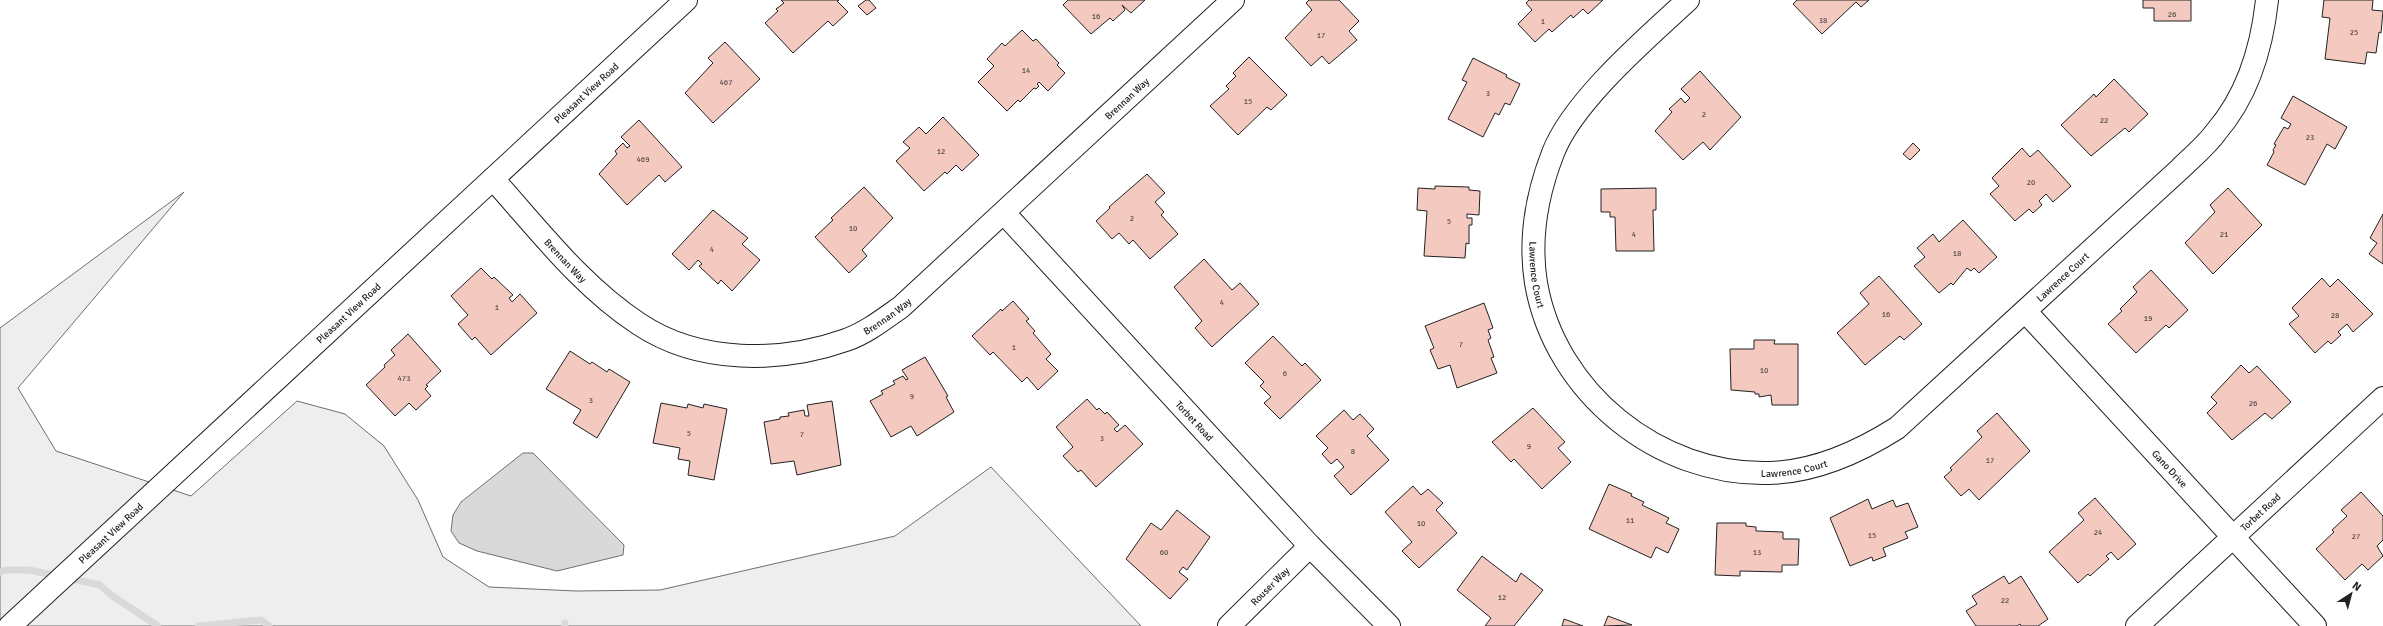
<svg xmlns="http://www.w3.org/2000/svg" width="2383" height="626" font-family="Signika,sans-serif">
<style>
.green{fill:#eee;stroke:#6f6f6f}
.water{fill:#d9d9d9;stroke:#6f6f6f}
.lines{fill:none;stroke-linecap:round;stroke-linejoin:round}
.stream{stroke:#d9d9d9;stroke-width:7}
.building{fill:#f3c9c0;stroke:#222}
.minor-casing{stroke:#222;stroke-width:24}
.tertiary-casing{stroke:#222;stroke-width:24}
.minor{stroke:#fff;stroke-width:22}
.tertiary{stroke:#fff;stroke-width:22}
.labels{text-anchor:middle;stroke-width:3;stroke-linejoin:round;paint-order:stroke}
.number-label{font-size:8px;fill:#564c4a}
.street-label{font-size:10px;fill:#222;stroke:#fff}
</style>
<rect width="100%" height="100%" fill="#fff"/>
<polygon class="green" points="184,192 18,388 56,451 191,496 297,401 345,414 384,446 418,500 443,557 489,587 576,591 660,590 895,536 991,467 1141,626 0,626 0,328"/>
<polygon class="water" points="523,453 533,453 624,545 623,555 557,571 477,551 459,543 451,531 453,515 461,502"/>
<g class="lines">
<g class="stream">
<polyline points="0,572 6,570 29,570 100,585 111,595 158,626"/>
<polyline points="198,626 261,620 269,626"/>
<polyline points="565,626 565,623"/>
</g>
</g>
<g class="building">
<polygon points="781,0 839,0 837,1 848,12 833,26 828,21 793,53 765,23 778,11 776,9 784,3"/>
<polygon points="866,0 869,0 876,8 867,15 858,6"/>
<polygon points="1068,0 1145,0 1131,13 1122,5 1125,10 1113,21 1110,18 1091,34 1063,5"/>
<polygon points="1309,0 1339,0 1359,21 1349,31 1357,40 1329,64 1322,56 1311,66 1285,38 1312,10 1306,3"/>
<polygon points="1529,0 1603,0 1588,14 1583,9 1573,18 1571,15 1552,32 1549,29 1535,42 1518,24 1532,10 1526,3"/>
<polygon points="1797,0 1869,0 1861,7 1856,2 1822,34 1793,4"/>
<polygon points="2143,0 2191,0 2191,21 2154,21 2154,8 2143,8"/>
<polygon points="2324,0 2373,0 2372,10 2383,11 2381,33 2379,32 2376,53 2367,52 2365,64 2325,59 2330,18 2322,17"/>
<polygon points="1022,30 1033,41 1036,39 1059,63 1057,65 1065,73 1048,91 1039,82 1037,84 1039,86 1036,89 1034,88 1020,102 1018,100 1007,111 978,82 994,66 987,59 1002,43 1005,46"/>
<polygon points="725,42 760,79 713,123 685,93 713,63 708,58"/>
<polygon points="1249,57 1287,95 1271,110 1267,107 1238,135 1210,106 1229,89 1226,86 1236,76 1233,73"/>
<polygon points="1473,58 1507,75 1506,77 1520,84 1510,105 1505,103 1499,115 1495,113 1483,137 1448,119 1467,82 1462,80"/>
<polygon points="1700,71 1741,117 1710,150 1703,142 1683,160 1655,131 1672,112 1669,109 1681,98 1685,103 1690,98 1681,89"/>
<polygon points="2114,79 2148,114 2129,132 2125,128 2091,156 2061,125 2094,94 2096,97"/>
<polygon points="2293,96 2347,127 2335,149 2327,144 2305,185 2267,165 2274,152 2273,150 2276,145 2274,144 2284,127 2288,129 2291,124 2281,118"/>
<polygon points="943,117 979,155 962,171 956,165 947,174 945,172 924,191 896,161 910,148 903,142 919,127 926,134"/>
<polygon points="639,120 682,167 665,182 659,175 627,205 599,174 617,154 615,151 623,143 627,148 630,146 621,137"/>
<polygon points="1913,143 1920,150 1910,160 1903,154"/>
<polygon points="2022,148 2030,157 2038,150 2071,186 2053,202 2046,194 2039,201 2042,205 2033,213 2029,209 2015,221 1990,194 1999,186 1992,178"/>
<polygon points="1147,174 1165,193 1155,202 1164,212 1161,215 1178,234 1150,259 1133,240 1129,244 1119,233 1112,239 1096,221 1110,208 1109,207"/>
<polygon points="1435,186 1469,187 1469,190 1480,191 1479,215 1467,214 1467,218 1472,218 1472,225 1469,225 1469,244 1466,243 1465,258 1424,256 1427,211 1417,210 1418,188 1435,189"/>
<polygon points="864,187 893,218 862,250 867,256 849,273 815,237 833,220 831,218"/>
<polygon points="1656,188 1656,210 1653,210 1654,251 1616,251 1615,217 1610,217 1610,212 1601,212 1601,189"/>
<polygon points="2228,188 2262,225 2213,274 2185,243 2215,212 2210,205"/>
<polygon points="713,210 748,238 742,244 760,260 732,291 721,280 718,284 699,266 702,264 698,260 689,270 672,254"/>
<polygon points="2383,214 2383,264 2369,254 2377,243 2370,238"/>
<polygon points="1963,220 1997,257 1979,273 1974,268 1971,271 1967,268 1953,285 1951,283 1939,293 1914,266 1925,257 1917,248 1933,234 1939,242"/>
<polygon points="1204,259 1232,290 1240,283 1259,304 1212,347 1195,328 1202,321 1174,287"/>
<polygon points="481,268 492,279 494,277 513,295 509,298 512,302 520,294 537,313 491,355 475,337 472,340 458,324 468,315 451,296"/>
<polygon points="2151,270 2188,310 2169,328 2166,325 2136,353 2108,324 2122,311 2120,309 2137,292 2133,287"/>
<polygon points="1879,276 1922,324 1904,340 1900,336 1865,365 1837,333 1869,304 1860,293"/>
<polygon points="2322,278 2330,287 2338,279 2373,314 2353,332 2347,324 2338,332 2341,335 2331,344 2328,341 2315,353 2289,324 2299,316 2292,308"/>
<polygon points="1013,301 1029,319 1026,321 1035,331 1033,333 1051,354 1046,359 1058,371 1038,390 1027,377 1022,382 993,352 990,355 972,336 1001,309 1002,311"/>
<polygon points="1484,303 1493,328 1488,330 1491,338 1488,340 1494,357 1491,358 1497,373 1457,388 1450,365 1438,369 1430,350 1434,348 1425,326"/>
<polygon points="408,334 441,371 426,385 428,386 425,389 431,396 416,410 409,403 395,416 366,385 385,367 384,365 395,355 391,350"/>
<polygon points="1273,336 1302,366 1305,363 1321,380 1280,419 1264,403 1271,397 1260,386 1264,382 1245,363"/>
<polygon points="1754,340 1775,340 1774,344 1798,344 1798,405 1772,405 1771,395 1759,397 1759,394 1755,394 1755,392 1731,390 1730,349 1754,349"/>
<polygon points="570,351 590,364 592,362 607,372 609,369 630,382 597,438 573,423 581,410 546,389"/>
<polygon points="925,357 948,396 946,397 954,412 917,436 911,426 891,437 870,401 883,394 881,391 895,384 893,381 903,376 906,380 908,379 902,370"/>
<polygon points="2241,365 2249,373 2257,366 2291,402 2272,419 2265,413 2232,440 2207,413 2217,403 2211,397"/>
<polygon points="1087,399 1097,410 1099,408 1105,414 1107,412 1119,425 1114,429 1117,432 1125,425 1143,444 1096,487 1081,470 1078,472 1063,456 1073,447 1056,427"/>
<polygon points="832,401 841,465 797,475 794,461 771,464 764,422 780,419 780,417 789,416 788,413 804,410 805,416 809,416 807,405"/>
<polygon points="661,403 687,408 688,404 703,408 704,404 727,409 714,480 688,475 690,461 678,459 680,448 653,443"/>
<polygon points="1533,408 1565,442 1558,448 1571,462 1542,489 1514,459 1511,462 1492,442"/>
<polygon points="1344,410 1353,420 1360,414 1374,429 1367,436 1389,460 1351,495 1334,476 1344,467 1337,459 1331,464 1322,454 1328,448 1316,436"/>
<polygon points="1997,413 2030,451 1979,500 1969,489 1961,496 1944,477 1952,470 1950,468 1982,437 1977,431"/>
<polygon points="1609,484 1632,494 1631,496 1644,502 1642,505 1669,518 1666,523 1679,529 1668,553 1656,547 1651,558 1589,529"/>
<polygon points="1413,486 1421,495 1428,489 1443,503 1436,510 1457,533 1419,568 1402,551 1412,542 1385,512"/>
<polygon points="2361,492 2383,516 2383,540 2377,546 2383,556 2368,570 2362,564 2345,580 2316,549 2334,532 2332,530 2347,516 2341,510"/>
<polygon points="2095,498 2136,544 2118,560 2111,552 2106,556 2109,559 2090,576 2088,574 2078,583 2049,552 2084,520 2078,513"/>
<polygon points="1868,499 1872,509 1893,500 1896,507 1908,503 1918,527 1905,532 1908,538 1883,548 1886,556 1873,561 1872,557 1850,566 1830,518"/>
<polygon points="1177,510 1210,537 1187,570 1183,567 1179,572 1188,579 1170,599 1126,559 1151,523 1161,530"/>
<polygon points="1717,523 1746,523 1746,526 1756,527 1756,531 1783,532 1783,539 1799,539 1798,565 1782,565 1782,572 1740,571 1740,576 1715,575"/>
<polygon points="1482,556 1516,582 1521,573 1543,590 1514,626 1485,626 1491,618 1457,590"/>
<polygon points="2004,576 2009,584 2021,576 2048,619 2038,626 2021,626 2020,624 2017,626 1976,626 1966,611 1977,604 1972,596"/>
<polygon points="1608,616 1632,625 1604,626"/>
<polygon points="1564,619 1583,626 1562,626"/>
</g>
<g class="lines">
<g class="minor-casing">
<g id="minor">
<path id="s1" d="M1688 0C1647 38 1573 101 1553 153 1537 194 1529 239 1536 283 1555 393 1659 476 1769 473 1816 472 1859 452 1897 428L2180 169C2192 157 2206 146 2216 132 2247 96 2262 47 2267 0"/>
<path id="s2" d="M493 179C538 229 582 287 639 324 699 364 781 363 846 340 866 333 884 319 901 307L1233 0"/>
<path id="s3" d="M1004 213 1310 546 1389 626"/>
<path id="s4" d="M2025 311 2315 626"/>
<path id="s5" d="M1229 626 1310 546"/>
<path id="s6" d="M2137 626 2383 398"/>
</g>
</g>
<g class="tertiary-casing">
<g id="tertiary">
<path id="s7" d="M10 626 686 0"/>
</g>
</g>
<use href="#minor" class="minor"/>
<use href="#tertiary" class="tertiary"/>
</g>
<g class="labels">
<g class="number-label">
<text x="2172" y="17">26</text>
<text x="1096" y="19">16</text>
<text x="1823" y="23">38</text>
<text x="1543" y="24">1</text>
<text x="2354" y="35">25</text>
<text x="1321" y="38">17</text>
<text x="1026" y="73">14</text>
<text x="726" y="85">467</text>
<text x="1488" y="96">3</text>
<text x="1248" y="104">15</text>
<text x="1704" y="117">2</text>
<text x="2104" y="123">22</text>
<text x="2310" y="140">23</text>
<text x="941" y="154">12</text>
<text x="643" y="162">469</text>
<text x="2031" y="185">20</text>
<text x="1132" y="221">2</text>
<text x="1449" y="224">5</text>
<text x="853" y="231">10</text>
<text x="1634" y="237">4</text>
<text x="2224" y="237">21</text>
<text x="712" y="252">4</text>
<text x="1957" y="256">18</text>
<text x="1222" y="305">4</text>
<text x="497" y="310">1</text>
<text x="1886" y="317">16</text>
<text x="2335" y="318">28</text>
<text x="2148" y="321">19</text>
<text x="1461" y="347">7</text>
<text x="1014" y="350">1</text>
<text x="1764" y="373">10</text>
<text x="1285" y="376">6</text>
<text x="404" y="381">473</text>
<text x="912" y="399">9</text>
<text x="591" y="403">3</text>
<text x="2253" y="406">26</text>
<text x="689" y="436">5</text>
<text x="802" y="437">7</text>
<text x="1102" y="441">3</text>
<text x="1529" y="449">9</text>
<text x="1353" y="454">8</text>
<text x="1990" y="463">17</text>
<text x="1630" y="523">11</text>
<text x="1421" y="526">10</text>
<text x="2098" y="535">24</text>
<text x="1872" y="538">15</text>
<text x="2356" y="539">27</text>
<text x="1164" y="555">60</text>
<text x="1757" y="555">13</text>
<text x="1502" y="600">12</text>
<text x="2005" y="603">22</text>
</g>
<g class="street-label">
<text dy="4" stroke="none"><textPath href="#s7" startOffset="785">Pleasant View Road</textPath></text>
<text dy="4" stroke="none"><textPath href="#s2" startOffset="793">Brennan Way</textPath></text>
<text dy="4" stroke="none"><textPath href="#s2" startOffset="109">Brennan Way</textPath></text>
<text dy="4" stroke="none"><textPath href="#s1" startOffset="330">Lawrence Court</textPath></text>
<text dy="4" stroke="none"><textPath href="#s1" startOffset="1026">Lawrence Court</textPath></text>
<text dy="4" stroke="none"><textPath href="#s7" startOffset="461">Pleasant View Road</textPath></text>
<text dy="4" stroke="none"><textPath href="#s2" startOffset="469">Brennan Way</textPath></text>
<text dy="4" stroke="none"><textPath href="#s3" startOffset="282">Torbet Road</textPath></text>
<text dy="4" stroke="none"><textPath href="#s1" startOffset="690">Lawrence Court</textPath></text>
<text dy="4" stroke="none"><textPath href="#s4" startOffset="214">Gano Drive</textPath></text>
<text dy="4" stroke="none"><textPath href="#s6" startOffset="168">Torbet Road</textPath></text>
<text dy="4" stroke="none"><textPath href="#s7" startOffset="137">Pleasant View Road</textPath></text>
<text dy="4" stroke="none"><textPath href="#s5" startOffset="57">Rouser Way</textPath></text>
</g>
</g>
<g transform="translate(2351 594) rotate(36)" stroke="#ffffff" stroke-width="3" paint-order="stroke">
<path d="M0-3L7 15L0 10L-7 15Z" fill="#222222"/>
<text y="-6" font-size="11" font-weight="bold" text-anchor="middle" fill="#222222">N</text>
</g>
</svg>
